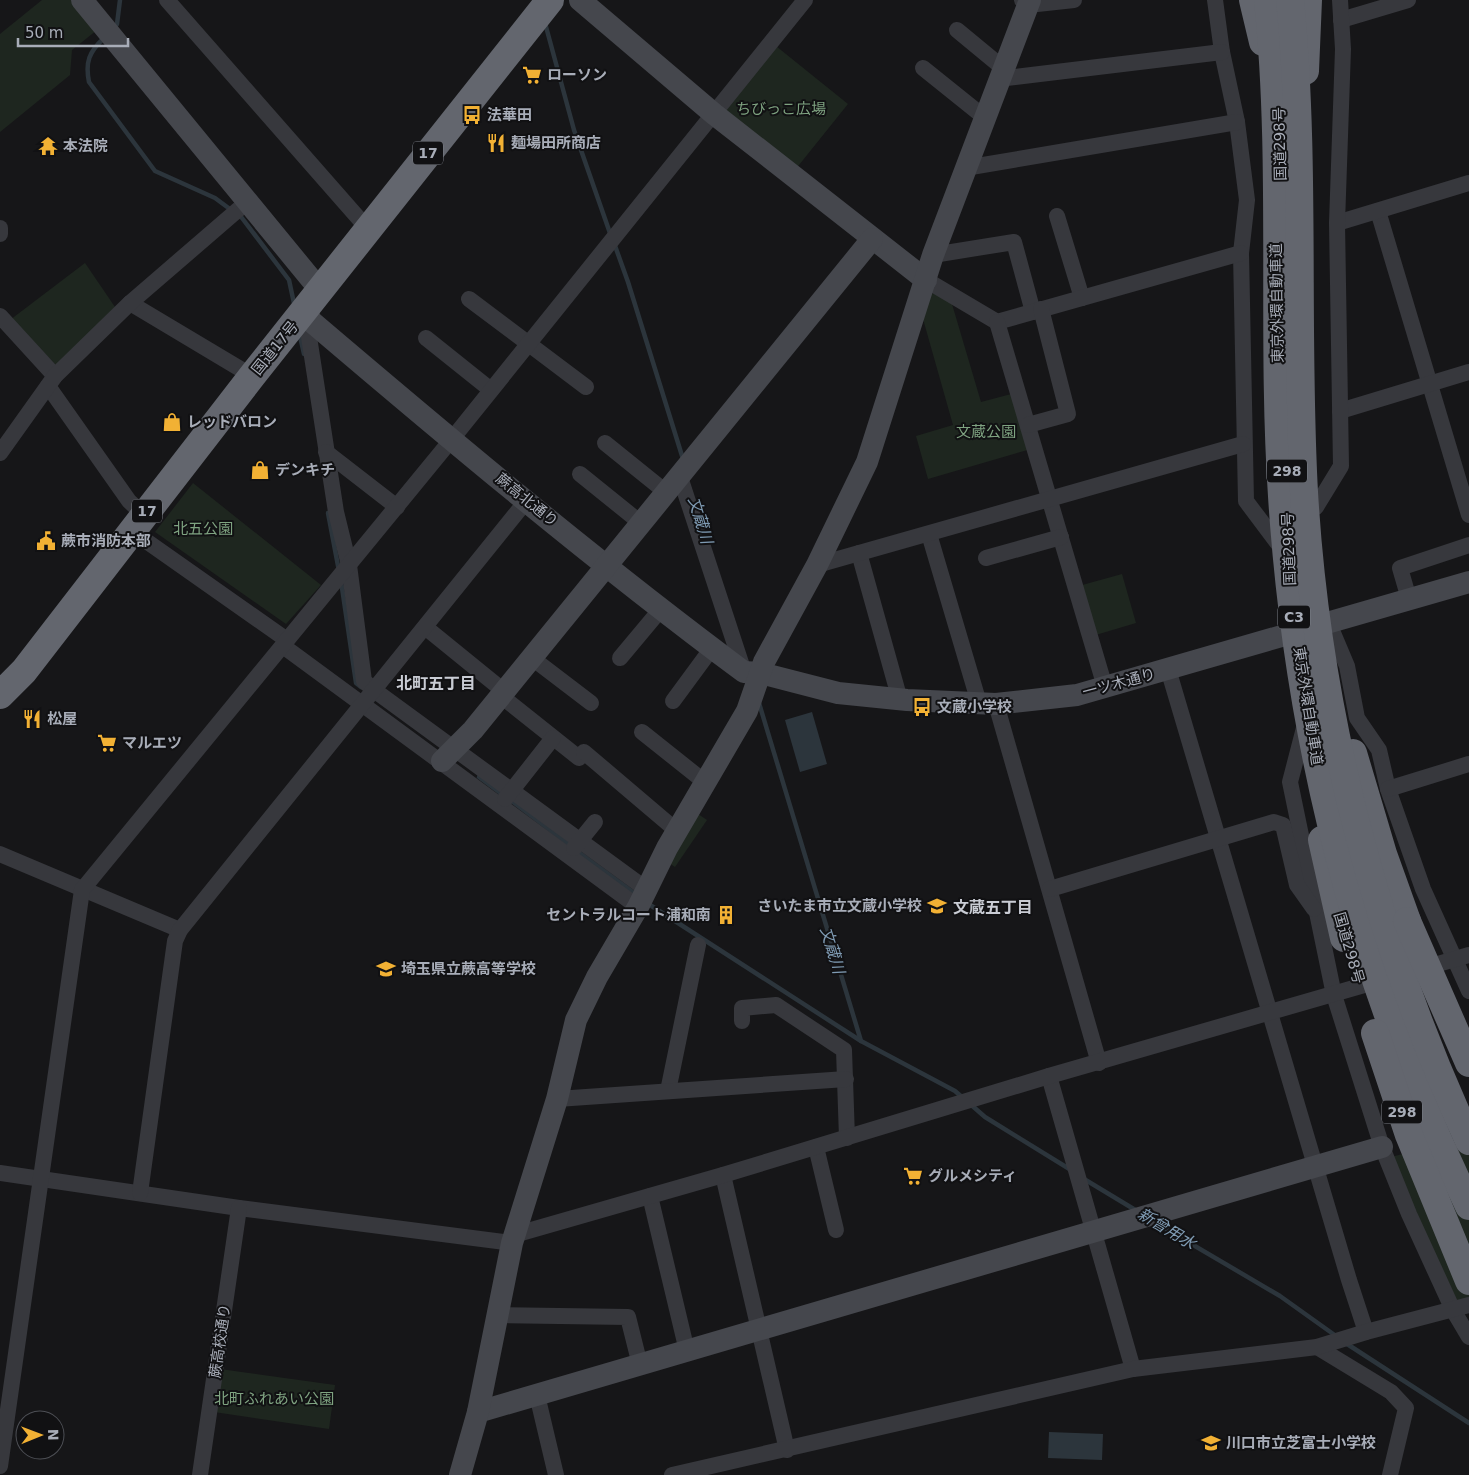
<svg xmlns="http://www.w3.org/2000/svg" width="1469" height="1475" font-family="'DejaVu Sans','Noto Sans JP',sans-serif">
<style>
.green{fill:#1e261f}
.water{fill:#2c353c}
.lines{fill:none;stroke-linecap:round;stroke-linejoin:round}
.stream{stroke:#2c353c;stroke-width:4.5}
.street{stroke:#37383d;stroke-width:16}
.secondary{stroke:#45474d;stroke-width:22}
.highway{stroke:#63666e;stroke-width:28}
.highway-bridge{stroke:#63666e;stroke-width:28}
.labels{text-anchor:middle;stroke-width:4;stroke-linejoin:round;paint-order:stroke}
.shield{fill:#111113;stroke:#7b7e86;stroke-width:1}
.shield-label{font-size:14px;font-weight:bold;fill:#a8adb8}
.poi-label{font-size:15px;font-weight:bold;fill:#a8adb8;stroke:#111113;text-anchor:start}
.park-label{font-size:15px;fill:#7fa381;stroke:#111113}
.street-label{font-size:15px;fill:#a8adb8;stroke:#111113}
.water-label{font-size:16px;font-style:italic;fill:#7f9bb3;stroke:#111113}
.neighbourhood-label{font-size:16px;font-weight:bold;fill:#c9ccd4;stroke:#111113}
</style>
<rect width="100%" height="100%" fill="#161618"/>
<g class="green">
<polygon points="42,0 73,0 97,30 72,50 70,75 0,132 0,34"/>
<polygon points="771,42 848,104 791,175 714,114"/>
<polygon points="85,263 115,307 58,367 10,320"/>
<polygon points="936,293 952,304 981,402 1015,393 1031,449 928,479 916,436 953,425 923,319 929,294"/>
<polygon points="193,483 321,585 286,624 155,532"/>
<polygon points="1122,574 1136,623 1089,637 1075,587"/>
<polygon points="695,812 707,820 675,867 666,861"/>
<polygon points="1469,1137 1469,1305 1453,1310 1387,1158"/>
<polygon points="220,1369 335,1385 329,1429 214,1412"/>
</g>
<g class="water">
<polygon points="812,712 827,764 800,772 785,720"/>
<polygon points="1049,1432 1103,1434 1102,1460 1048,1458"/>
</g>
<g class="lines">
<g class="stream">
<polyline points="545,23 574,130 611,236"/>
<polyline points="113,29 117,24 120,0"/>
<path d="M104 38C89 52 85 62 89 82L155 171 215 198 242 218 289 280 295 308"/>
<polyline points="614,243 628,282 683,459"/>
<polyline points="299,332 304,354"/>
<polyline points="328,513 339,571"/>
<polyline points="341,581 356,683 361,687"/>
<polyline points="759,703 861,1041"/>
<polyline points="479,777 503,795"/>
<polyline points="509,799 571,846"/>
<polyline points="577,851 637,895"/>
<polyline points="647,903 861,1041 955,1091 963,1098"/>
<polyline points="969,1103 985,1117 1071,1170"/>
<polyline points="1084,1179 1137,1211"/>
<polyline points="1154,1222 1280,1296 1336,1336"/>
<polyline points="1344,1342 1469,1423"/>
</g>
<g class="street">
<polyline points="167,0 368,229"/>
<polyline points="1022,0 1028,5 1074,0"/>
<polyline points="1215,0 1222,52 1237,122 1247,200 1241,253 1246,501 1285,553"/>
<polyline points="1341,20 1408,0"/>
<polyline points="957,30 1003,68"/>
<polyline points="923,68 984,117"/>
<polyline points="998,79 1222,52"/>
<polyline points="965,168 1237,122"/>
<polyline points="1378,211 1469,515"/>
<polyline points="1057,216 1082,298"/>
<polyline points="1337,223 1469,183"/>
<polyline points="0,228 0,234"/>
<polyline points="933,255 1014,242 1033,312"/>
<polyline points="926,280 997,322 1241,253"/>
<polyline points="469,299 586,387"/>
<polyline points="130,303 252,376"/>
<polyline points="305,311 336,512 349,565 364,681 374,690 646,889"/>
<polyline points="0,316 55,376"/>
<polyline points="997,322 1105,687"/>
<polyline points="426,338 491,390"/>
<polyline points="48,386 129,501 144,515"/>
<polyline points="1340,411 1469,372"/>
<polyline points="1028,425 1068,414 1041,309"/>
<polyline points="605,443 667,493"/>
<polyline points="326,452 397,507"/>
<polyline points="0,453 55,376 130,303 247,202"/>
<polyline points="580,474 642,524"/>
<polyline points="680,477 744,672"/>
<polyline points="1316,507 1341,466 1337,223 1343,49 1340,0"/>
<polyline points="132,531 287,640"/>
<polyline points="929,534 979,703"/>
<polyline points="859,553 900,700"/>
<polyline points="986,558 1061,537"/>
<polyline points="817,565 1243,444"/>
<polyline points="1409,599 1400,568 1469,545"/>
<polyline points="1328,621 1347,666 1357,718 1379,750 1388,789 1423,889 1469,991"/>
<polyline points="425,627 505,692"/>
<polyline points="283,646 638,907"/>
<polyline points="532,658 591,703"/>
<polyline points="620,658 661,609"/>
<polyline points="1168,669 1349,1280 1366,1332"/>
<polyline points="501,696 579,758"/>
<polyline points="673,701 712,648"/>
<polyline points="996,704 1099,1063"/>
<polyline points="1304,728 1290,782 1334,995 1382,1147 1409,1214 1453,1310 1469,1337"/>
<polyline points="642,732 706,783"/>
<polyline points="584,752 677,831"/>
<polyline points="1388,789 1469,764"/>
<polyline points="505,799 553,738"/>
<polyline points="574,848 595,822"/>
<polyline points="0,854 180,930"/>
<polyline points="1050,889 1274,822 1283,825 1297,885 1314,909"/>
<polyline points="1421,969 1469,955"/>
<polyline points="742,1021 742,1008 776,1005 844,1050 847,1138"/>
<polyline points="1049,1076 1133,1369"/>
<polyline points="668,1091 698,945"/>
<polyline points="557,1099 846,1079"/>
<polyline points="816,1147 836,1230"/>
<polyline points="0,1173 239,1208 512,1243"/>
<polyline points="723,1175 787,1450"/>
<polyline points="140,1193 175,941 180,930 527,500"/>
<polyline points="650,1196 687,1351"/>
<polyline points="514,1235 723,1175 1049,1076 1385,979"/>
<polyline points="497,1315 628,1317 640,1365"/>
<polyline points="1317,1347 1391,1392 1406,1408 1390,1475"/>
<polyline points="537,1395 556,1475"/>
<polyline points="0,1466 82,890 452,439 805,0"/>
<polyline points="200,1475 239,1208"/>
<polyline points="672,1475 1133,1369 1317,1347 1366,1332 1469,1305"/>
</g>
<g class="secondary">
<polyline points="82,0 320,290"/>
<polyline points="580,0 714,114 926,280"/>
<path d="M305 311 312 322C453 442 595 561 744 672L760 673 838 693 907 700 996 704 1077 695 1469 582"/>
<polyline points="442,761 473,730 872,239"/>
<polyline points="478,1412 1382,1147"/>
<polyline points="460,1475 478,1412 512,1243 557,1099 576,1020 597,977 638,907 667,848 747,711 764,662 817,565 867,462 933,255 1030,0"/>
</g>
<g class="highway">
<polyline points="1253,0 1263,42"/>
<polyline points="1305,71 1308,0"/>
<polyline points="0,695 24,671 252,376 550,0"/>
<polyline points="1353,753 1383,854 1407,921"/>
<polyline points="1322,840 1344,938"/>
</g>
<g class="highway-bridge">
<path d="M1268 0C1285 165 1271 331 1282 496 1298 746 1359 982 1469 1206"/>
<path d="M1290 0C1306 163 1295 328 1304 492 1317 715 1375 938 1469 1141"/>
<polyline points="1407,921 1469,1063"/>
<polyline points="1375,1033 1409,1135 1469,1281"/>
</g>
</g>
<defs>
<g id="supermarket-bare" transform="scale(1.5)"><path d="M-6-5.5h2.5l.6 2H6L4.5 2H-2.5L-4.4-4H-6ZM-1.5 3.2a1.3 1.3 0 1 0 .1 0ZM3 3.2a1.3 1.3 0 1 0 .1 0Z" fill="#f2b134" stroke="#111113" stroke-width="2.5" paint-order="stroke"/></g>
<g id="bus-bare" transform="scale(1.5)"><path d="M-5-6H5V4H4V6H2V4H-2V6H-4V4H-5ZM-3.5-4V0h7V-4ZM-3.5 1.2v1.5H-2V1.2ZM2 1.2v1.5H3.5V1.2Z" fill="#f2b134" stroke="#111113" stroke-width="2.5" paint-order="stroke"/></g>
<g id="restaurant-bare" transform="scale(1.5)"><path d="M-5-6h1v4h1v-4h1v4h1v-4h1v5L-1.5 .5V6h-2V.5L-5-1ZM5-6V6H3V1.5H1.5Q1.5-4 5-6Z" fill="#f2b134" stroke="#111113" stroke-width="2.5" paint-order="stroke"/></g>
<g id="temple-bare" transform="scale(1.5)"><path d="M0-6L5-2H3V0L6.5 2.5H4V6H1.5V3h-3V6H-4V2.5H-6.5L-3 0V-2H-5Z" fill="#f2b134" stroke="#111113" stroke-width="2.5" paint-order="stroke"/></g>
<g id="shop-bare" transform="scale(1.5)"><path d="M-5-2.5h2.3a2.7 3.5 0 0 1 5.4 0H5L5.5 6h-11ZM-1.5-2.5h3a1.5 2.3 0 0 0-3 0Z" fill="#f2b134" stroke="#111113" stroke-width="2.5" paint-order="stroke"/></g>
<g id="civic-bare" transform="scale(1.5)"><path d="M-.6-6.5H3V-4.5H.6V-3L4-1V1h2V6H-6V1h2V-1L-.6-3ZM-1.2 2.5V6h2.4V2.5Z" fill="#f2b134" stroke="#111113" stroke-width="2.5" paint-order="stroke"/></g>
<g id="school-bare" transform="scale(1.5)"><path d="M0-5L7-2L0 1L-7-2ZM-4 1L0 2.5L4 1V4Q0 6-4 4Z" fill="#f2b134" stroke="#111113" stroke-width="2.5" paint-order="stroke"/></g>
<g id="building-bare" transform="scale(1.5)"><path d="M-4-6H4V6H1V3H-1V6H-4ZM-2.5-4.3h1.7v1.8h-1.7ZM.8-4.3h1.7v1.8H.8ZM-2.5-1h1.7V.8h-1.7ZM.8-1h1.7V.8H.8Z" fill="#f2b134" stroke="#111113" stroke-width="2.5" paint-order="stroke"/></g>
</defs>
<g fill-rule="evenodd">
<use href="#supermarket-bare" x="532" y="75"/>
<use href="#bus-bare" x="472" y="115"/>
<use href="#restaurant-bare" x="496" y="143"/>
<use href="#temple-bare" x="48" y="146"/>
<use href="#shop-bare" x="172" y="422"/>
<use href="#shop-bare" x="260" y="470"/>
<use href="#civic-bare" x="46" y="541"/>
<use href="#bus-bare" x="922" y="707"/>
<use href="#restaurant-bare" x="32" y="719"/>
<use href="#supermarket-bare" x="107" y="743"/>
<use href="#school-bare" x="937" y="906"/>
<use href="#building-bare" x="726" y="915"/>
<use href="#school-bare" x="386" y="969"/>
<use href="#supermarket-bare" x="913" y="1176"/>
<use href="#school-bare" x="1211" y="1443"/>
</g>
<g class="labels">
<g class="shield">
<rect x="413" y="141.5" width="30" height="23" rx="4"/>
<rect x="1267" y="459.5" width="40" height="23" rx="4"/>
<rect x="132" y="499.5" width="30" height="23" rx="4"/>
<rect x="1278" y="605.5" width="32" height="23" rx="4"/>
<rect x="1382" y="1100.5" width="40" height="23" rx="4"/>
</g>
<g class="shield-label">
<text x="428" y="158">17</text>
<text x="1287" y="476">298</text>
<text x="147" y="516">17</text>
<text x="1294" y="622">C3</text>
<text x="1402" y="1117">298</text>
</g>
<g class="poi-label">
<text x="547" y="80">ローソン</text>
<text x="487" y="120">法華田</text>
<text x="511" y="148">麺場田所商店</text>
<text x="63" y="151">本法院</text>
<text x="187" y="427">レッドバロン</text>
<text x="275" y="475">デンキチ</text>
<text x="61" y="546">蕨市消防本部</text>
<text x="937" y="712">文蔵小学校</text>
<text x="47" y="724">松屋</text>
<text x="122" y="748">マルエツ</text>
<text x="922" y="911" text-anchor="end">さいたま市立文蔵小学校</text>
<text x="711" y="920" text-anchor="end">セントラルコート浦和南</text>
<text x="401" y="974">埼玉県立蕨高等学校</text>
<text x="928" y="1181">グルメシティ</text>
<text x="1226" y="1448">川口市立芝富士小学校</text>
</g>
<g class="park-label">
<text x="781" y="114">ちびっこ広場</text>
<text x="986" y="437">文蔵公園</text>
<text x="203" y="534">北五公園</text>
<text x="274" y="1404">北町ふれあい公園</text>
</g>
<g class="street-label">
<text transform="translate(1280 144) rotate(-91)" y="5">国道298号</text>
<text transform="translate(1277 303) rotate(-91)" y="5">東京外環自動車道</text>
<text transform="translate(275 348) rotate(-51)" y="5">国道17号</text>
<text transform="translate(527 500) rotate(39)" y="5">蕨高北通り</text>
<text transform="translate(1289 549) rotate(-92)" y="5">国道298号</text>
<text transform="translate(1119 683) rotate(-15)" y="5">一ツ木通り</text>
<text transform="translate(1308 706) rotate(81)" y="5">東京外環自動車道</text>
<text transform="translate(1349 948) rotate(74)" y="5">国道298号</text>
<text transform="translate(220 1341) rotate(-82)" y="5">蕨高校通り</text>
</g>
<g class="water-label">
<text transform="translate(701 520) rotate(73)" y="6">文蔵川</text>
<text transform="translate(833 950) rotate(73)" y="6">文蔵川</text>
<text transform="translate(1167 1228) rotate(31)" y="6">新曾用水</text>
</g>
<g class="neighbourhood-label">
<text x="436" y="689">北町五丁目</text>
<text x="993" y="913">文蔵五丁目</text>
</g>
</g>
<g transform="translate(40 1435) rotate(89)"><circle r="24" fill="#111113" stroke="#4d4f55"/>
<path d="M0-4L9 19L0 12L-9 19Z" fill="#f2b134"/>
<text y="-8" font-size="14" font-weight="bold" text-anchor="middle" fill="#a8adb8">N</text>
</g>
<path d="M18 38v8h110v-8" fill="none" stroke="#a8adb8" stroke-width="2.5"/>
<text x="25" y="38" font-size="15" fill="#a8adb8" stroke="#111113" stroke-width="4" paint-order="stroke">50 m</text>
</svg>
